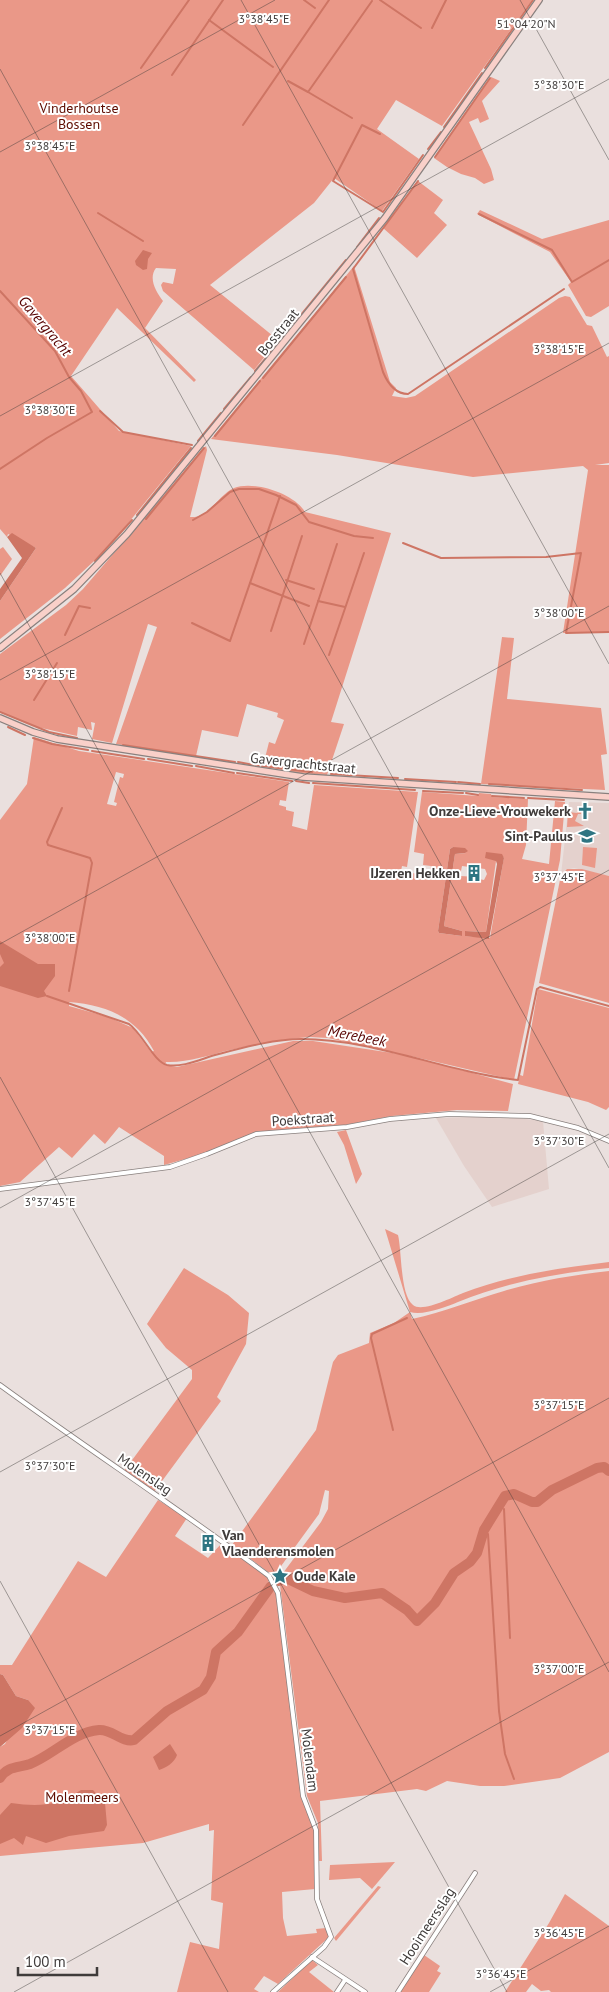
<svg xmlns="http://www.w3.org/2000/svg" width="609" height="1992" font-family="'PT Sans',sans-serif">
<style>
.built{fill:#e4d1cd}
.green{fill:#ea9888;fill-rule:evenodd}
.water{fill:#ce7564}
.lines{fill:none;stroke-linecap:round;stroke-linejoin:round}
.stream{stroke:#ce7564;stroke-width:2}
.river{stroke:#ce7564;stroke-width:10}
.street-casing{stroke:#89807e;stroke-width:5.5}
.secondary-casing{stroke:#89807e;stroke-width:8}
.street{stroke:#fff;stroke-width:4}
.secondary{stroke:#f9d0c9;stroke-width:5.5}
.ticks{fill:none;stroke:#3f3b3a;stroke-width:1;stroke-opacity:0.45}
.labels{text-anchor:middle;stroke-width:4;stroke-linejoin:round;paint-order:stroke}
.park-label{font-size:14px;fill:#5e0c01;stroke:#fff}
.street-label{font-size:14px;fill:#3f3b3a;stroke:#fff}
.poi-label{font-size:14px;font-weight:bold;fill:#3f3b3a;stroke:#fff;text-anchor:end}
.water-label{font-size:15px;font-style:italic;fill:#570200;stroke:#fff}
.ticks-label{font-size:12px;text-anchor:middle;fill:#3f3b3a;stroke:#fff;stroke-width:4;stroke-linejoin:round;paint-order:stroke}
</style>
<rect width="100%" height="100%" fill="#eae0de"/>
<g class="built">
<polygon points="569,802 609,803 609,876 574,868 565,870 561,875"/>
<polygon points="498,1116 543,1121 549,1189 492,1207 464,1166 436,1118"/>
</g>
<g class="green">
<path d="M0 0H532L442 126 396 100 377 129 419 159 382 211 334 178 314 203 210 285 278 340 254 370 163 291 161 285 163 282 173 284 176 269 156 268C148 278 156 292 163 301L145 328 196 380 194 382 117 308 71 376 119 431 191 446 107 549 65 588 0 639V601L36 548 8 534 7 537 0 529Z"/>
<polygon points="491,77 500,81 482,101 489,119 480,123 478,118 469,122 491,169 494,180 484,184 475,178 461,174 447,167 434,158"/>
<polygon points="418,181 443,200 434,213 447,225 417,258 383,228"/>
<polygon points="480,210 542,239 609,220 609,306 591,317 586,316 568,285 571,282 550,252 477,214"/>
<polygon points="354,266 386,369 390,382 396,388 392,396 406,398 415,396 559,298 565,296 570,297 587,325 592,326 607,357 609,356 609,463 595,465 609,465 609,632 563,633 588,470 583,466 473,477 337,455 211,439"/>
<path d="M206 446 207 450 190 517C209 519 219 494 234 488 254 480 295 494 305 512L391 533 331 722 344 724 327 775 298 773 263 766 269 742 275 744 284 720 277 717 278 713 247 704 238 737 202 730 196 756 116 744 157 627 148 624 112 743 92 739 95 723 91 722 92 730 78 727 77 736 37 727 0 712V654L66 605 83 589Z"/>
<polygon points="3,547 12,559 0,576 0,549"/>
<polygon points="502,637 514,638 507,699 601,708 607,754 601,755 605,790 481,784"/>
<path d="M34 737 79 751 289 782 286 801 280 800 279 805 286 807V810L294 812 292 826 307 830 314 785 418 792 407 867 402 866 401 871 429 876 431 866 423 865 424 854 414 852 422 792 478 796 479 793 491 794 492 797 528 799 526 845 522 859 549 864 555 801 565 802 560 860 514 1080 406 1055 513 1084 508 1111 457 1110 392 1116 345 1125 258 1132 203 1154 164 1165V1156L119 1127 105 1144 94 1134 72 1158 59 1147 20 1182 0 1186V820L27 784ZM116 772 124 774 123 778 120 777 114 802 117 803 116 806 107 804ZM453 847 466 853 455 854 444 926 462 931V936L439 933 438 931 450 849ZM504 857 490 938 465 936 466 931 486 932 496 861ZM462 866 485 869 487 874 484 880 479 879V877L460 876ZM69 1002C106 1005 136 1017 154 1051L151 1052 133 1028 108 1017 69 1006ZM310 1037 328 1038 399 1054 313 1041H293L177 1067 165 1065 166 1062C187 1063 209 1055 230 1050 256 1044 283 1039 310 1037Z"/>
<polygon points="578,808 582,808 581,814 578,814 575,821 584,826 567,827 568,812 577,813"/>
<polygon points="583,847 597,848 595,868 582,865"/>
<polygon points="567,869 582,869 609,876 609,1003 539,983 561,875"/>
<polygon points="538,989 609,1008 609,1107 606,1110 588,1102 518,1084 520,1075 523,1076"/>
<polygon points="346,1130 362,1174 356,1184 344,1145 337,1132"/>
<path d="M385 1229 398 1235C402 1251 400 1295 413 1305 422 1313 453 1297 463 1293 511 1275 559 1268 609 1262V1268C557 1273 507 1282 458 1302 446 1307 423 1316 410 1312L412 1319C444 1312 473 1300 504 1291 538 1281 573 1275 609 1271V1752L560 1778 504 1786H480L447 1781 426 1791 417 1789 320 1801 322 1861H319L318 1823 307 1796 280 1585 289 1583 312 1594 345 1599 381 1596 388 1598 413 1620 416 1618 395 1600 380 1591 358 1596H345L339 1593 304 1587 283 1578V1573L321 1522 328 1509 329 1491 325 1490 319 1514 276 1573 272 1575 232 1545 316 1430 333 1362 338 1355 369 1343 370 1333 394 1323 410 1312Z"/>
<polygon points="184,1268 228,1295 249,1313 246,1344 217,1397 221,1401 154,1492 124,1471 192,1379 192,1370 166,1348 147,1324"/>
<path d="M158 1500 187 1518 175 1536 208 1558 222 1543 270 1579 236 1630 223 1644 226 1646 244 1628 265 1596 275 1588 276 1591 301 1794 314 1830 315 1889 282 1892 283 1918 287 1936 317 1933 316 1929 326 1928 329 1937 278 1984 264 1976 254 1989 259 1992H177L190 1942 219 1949 223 1903 211 1900 214 1830 209 1831V1824L143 1843 0 1856V1747L5 1744 28 1700 16 1696 3 1675 0 1674V1665H12L78 1561 106 1577ZM99 1728 110 1729 133 1739 125 1744 109 1733 90 1734 31 1766 29 1762 74 1736Z"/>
<polygon points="395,1862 372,1889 360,1878 329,1880 330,1865"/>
<polygon points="378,1886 381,1887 336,1941 334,1938"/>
<polygon points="565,1894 609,1926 609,1992 551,1992 549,1990 541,1991 532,1984 526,1992 505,1992 549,1923"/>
<polygon points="424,1955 440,1966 437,1971 441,1973 429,1992 400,1992"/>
<polygon points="312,1960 318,1965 309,1972 334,1992 278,1992"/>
</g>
<g class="water">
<polygon points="143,250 152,253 148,259 147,269 143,270 136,265 135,261"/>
<polygon points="12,533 36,548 0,601 0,589 22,558 7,537"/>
<polygon points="453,847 465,848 468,851 465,853 455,854 444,926 462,931 462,936 439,933 438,931 450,849"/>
<polygon points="486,852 502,854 504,858 489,939 465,936 465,931 486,932 497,864 496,861 485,858"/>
<polygon points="0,941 38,964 55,964 55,976 44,991 47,996 38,998 0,986 0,967 4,963 0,954"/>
<polygon points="0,1674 3,1675 16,1696 28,1700 35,1708 22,1728 0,1747"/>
<path d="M170 1744 177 1755C175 1762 166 1768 159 1770L153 1757Z"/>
<path d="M81 1790H93L105 1803 107 1825 104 1831 69 1836 46 1843 26 1836 23 1845 14 1838 0 1844V1815L11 1803C39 1807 57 1806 81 1790Z"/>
</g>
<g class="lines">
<g class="stream">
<polyline points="304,0 315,8"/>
<polyline points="380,0 421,28"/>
<polyline points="209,20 273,67"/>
<polyline points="432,28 446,0"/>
<polyline points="141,68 189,0"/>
<polyline points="485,68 533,0"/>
<polyline points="172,75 223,0"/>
<polyline points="288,81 308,92"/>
<polyline points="352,118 308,92 372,1"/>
<polyline points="243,125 329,0"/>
<polyline points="444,127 482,73"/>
<polyline points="380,134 362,125 333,181 383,212 423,155"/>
<polyline points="428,149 441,132"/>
<polyline points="435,157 490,78"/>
<path d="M418 181 353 269 383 372C388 384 395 394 408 394L564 289"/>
<polyline points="98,213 143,241"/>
<polyline points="479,214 552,250 572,282 609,260"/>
<polyline points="357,247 379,218"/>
<polyline points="0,291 55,351 69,377 81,391 92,412 47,438 0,469"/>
<polyline points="292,326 346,260"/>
<polyline points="255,371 289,331"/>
<polyline points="263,378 346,277"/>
<polyline points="224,409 251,377"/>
<polyline points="100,411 123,432 192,445"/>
<polyline points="215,436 260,381"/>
<polyline points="198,441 221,413"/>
<polyline points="137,515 191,448"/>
<polyline points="146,519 204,448"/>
<polyline points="193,520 207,512 230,492 239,489 259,489 276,495 296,505 309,522 354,536 373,538"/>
<polyline points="403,543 441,558 546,557 581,553 566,633 609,632"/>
<polyline points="95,561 132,520"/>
<polyline points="286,580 314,589"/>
<polyline points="250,583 309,606"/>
<polyline points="318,601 345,607"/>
<polyline points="192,623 230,641 280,496"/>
<polyline points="271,631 302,536"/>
<polyline points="65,635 79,606 90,608"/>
<polyline points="304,644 337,544"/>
<polyline points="329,655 364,553"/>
<polyline points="34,700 57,663"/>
<polyline points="0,712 49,732 77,738"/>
<polyline points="8,727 25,735"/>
<polyline points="33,738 52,744 88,750"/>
<polyline points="123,745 235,762"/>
<polyline points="92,751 144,759"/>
<polyline points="148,759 192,766"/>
<polyline points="238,762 259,766"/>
<polyline points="196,766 234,773"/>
<polyline points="262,766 312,772"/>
<polyline points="237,773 292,781"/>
<polyline points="331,774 398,778"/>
<polyline points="405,779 456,782"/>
<polyline points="296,781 309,783"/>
<polyline points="458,782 480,784"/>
<polyline points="313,783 415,790"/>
<polyline points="489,784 582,790"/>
<polyline points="423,791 463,793"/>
<polyline points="466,793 478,795"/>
<polyline points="492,796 524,798"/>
<polyline points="528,798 564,800"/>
<polyline points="62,808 47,842 48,845 90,858 92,863 69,991"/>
<path d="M47 996 129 1024C142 1033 154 1062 167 1065 182 1068 201 1059 215 1055 242 1048 274 1039 301 1039 375 1039 445 1072 518 1080L537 989 540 987 609 1006"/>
<polyline points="393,1430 371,1338 372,1334 407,1318"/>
<polyline points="504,1509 510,1638"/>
<polyline points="488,1534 499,1711 505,1754 514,1779"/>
</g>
<g class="river">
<polyline points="279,1581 286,1578 313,1591 345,1598 382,1593 407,1610 417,1621 435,1603 454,1573 470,1562 477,1553 484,1530 505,1496 514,1494 532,1502 537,1502 552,1490 597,1468 604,1467 609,1471"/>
<path d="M0 1778C7 1766 19 1768 30 1764 53 1755 73 1732 99 1730 112 1729 122 1743 134 1740L167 1711 203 1690 211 1677 216 1652 238 1632 271 1586"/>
</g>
<g class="street-casing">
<g id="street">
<polyline points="0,1189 170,1167 207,1154 256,1134 347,1127 390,1119 449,1114 530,1116 578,1128 609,1141"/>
<path d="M0 1385C89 1450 181 1510 269 1576L278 1593 303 1796 316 1830 317 1899 331 1937 324 1947 273 1992"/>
<polyline points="312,1957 365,1992"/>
<polyline points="337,1992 345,1980"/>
<polyline points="398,1992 475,1873"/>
</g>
</g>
<g class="secondary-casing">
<g id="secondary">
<polyline points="0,648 74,589 127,534 385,218 539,0"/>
<polyline points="0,718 33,732 57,739 303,777 609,797"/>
</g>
</g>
<use href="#street" class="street"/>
<use href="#secondary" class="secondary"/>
</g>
<path class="ticks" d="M241 0 609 664M520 0 609 160M0 69 609 1168M0 152 275 0M0 416 609 79M0 573 609 1672M0 680 609 343M0 944 609 606M0 1077 507 1992M0 1208 609 870M0 1472 609 1134M0 1581 228 1992M0 1736 609 1398M14 1992 609 1662M490 1992 609 1926"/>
<defs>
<g id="church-bare" transform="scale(1.35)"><path d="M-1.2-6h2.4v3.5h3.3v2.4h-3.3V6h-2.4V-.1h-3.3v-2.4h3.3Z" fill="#2f7582" stroke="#fff" stroke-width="2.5" paint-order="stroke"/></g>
<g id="school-bare" transform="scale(1.35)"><path d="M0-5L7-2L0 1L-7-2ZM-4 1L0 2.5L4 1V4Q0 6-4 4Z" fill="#2f7582" stroke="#fff" stroke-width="2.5" paint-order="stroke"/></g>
<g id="building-bare" transform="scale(1.35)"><path d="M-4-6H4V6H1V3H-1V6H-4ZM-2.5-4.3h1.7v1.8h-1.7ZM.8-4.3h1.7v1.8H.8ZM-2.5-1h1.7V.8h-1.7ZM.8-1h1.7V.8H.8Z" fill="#2f7582" stroke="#fff" stroke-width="2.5" paint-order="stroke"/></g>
<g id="sight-bare" transform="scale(1.35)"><path d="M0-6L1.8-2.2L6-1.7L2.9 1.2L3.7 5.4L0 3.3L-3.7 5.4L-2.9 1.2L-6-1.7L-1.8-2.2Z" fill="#2f7582" stroke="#fff" stroke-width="2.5" paint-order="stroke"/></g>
</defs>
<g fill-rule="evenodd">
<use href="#church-bare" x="585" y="811"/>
<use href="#school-bare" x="587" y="836"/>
<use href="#building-bare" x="474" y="873"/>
<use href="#building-bare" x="208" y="1543"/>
<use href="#sight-bare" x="280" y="1576"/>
</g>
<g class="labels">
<g class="park-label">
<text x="79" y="113">Vinderhoutse<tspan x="79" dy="16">Bossen</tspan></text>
<text x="82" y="1802">Molenmeers</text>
</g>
<g class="street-label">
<text transform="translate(278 332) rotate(-51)" y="5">Bosstraat</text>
<text transform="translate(303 763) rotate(6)" y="5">Gavergrachtstraat</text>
<text transform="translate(303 1119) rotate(-4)" y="5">Poekstraat</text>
<text transform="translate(145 1474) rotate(34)" y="5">Molenslag</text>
<text transform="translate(310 1760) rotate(83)" y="5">Molendam</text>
<text transform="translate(427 1926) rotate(-57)" y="5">Hooimeersslag</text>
</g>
<g class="poi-label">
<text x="571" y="816">Onze-Lieve-Vrouwekerk</text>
<text x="573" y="841">Sint-Paulus</text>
<text x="460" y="878">IJzeren Hekken</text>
<text x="222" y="1540" text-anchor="start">Van<tspan x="222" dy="16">Vlaenderensmolen</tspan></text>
<text x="294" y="1581" text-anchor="start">Oude Kale</text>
</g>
<g class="water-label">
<text transform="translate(45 326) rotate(50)" y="5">Gavergracht</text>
<text transform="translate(357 1036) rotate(11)" y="5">Merebeek</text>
</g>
</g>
<g class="ticks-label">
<text x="264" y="23">3°38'45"E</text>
<text x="526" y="28">51°04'20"N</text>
<text x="559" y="89">3°38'30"E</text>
<text x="50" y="150">3°38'45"E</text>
<text x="559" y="353">3°38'15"E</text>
<text x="50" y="414">3°38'30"E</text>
<text x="559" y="617">3°38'00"E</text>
<text x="50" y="678">3°38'15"E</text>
<text x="559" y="881">3°37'45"E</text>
<text x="50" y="942">3°38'00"E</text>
<text x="559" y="1145">3°37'30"E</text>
<text x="50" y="1206">3°37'45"E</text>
<text x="559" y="1409">3°37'15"E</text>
<text x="50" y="1470">3°37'30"E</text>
<text x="559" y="1673">3°37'00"E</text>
<text x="50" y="1734">3°37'15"E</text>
<text x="559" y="1937">3°36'45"E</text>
<text x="501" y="1978">3°36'45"E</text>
</g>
<path d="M18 1967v8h79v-8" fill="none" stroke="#3f3b3a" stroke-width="2.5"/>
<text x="25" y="1967" font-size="15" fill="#3f3b3a" stroke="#ffffff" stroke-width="4" paint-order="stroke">100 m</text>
</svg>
